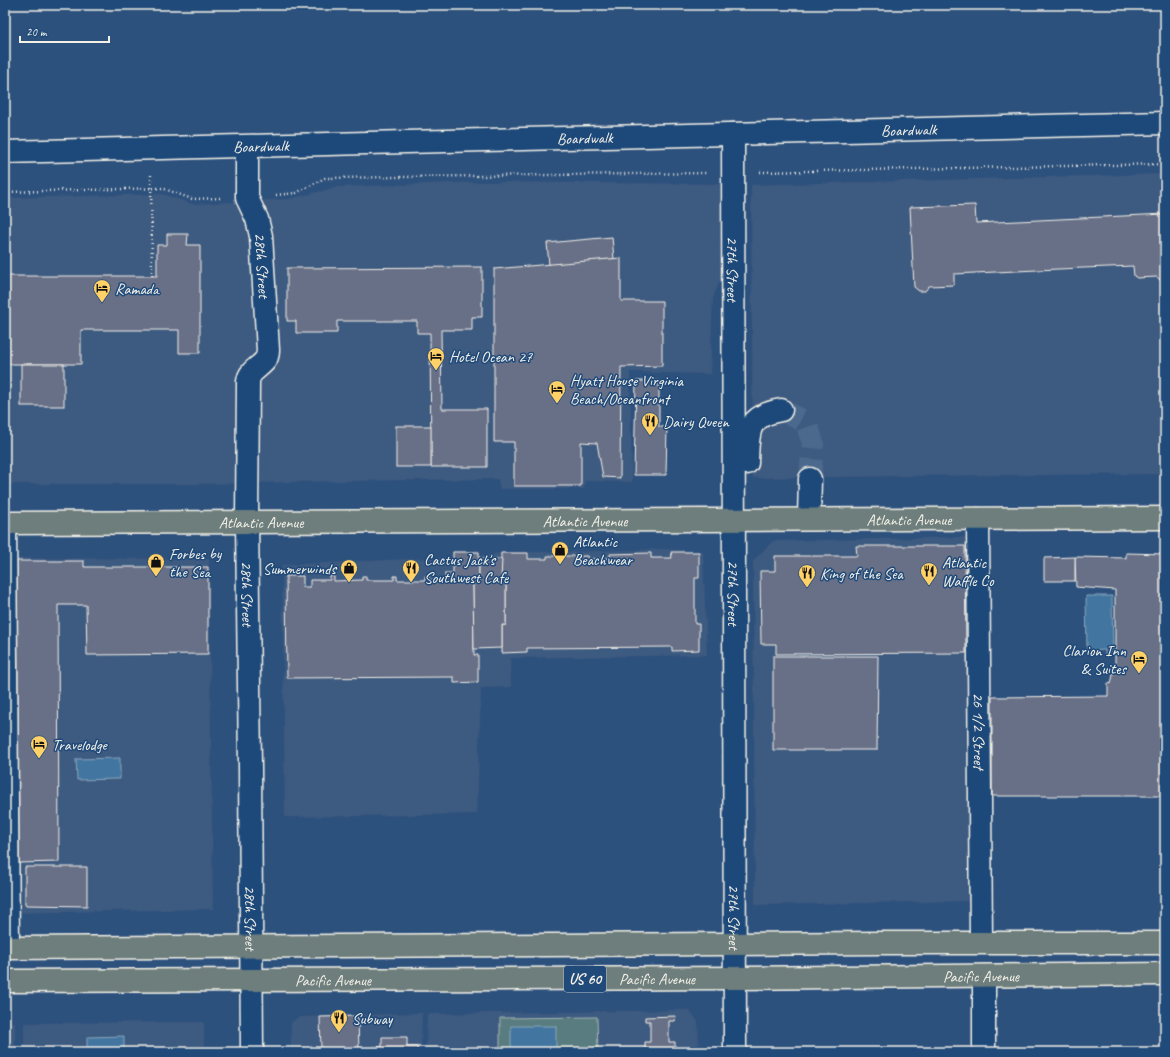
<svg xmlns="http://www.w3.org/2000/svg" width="1170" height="1057" font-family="Caveat,sans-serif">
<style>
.built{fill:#3e5a80}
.green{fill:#587b7f;stroke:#a6b6b4}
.water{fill:#4376a0;stroke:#8aa7bd}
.building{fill:#676f88;stroke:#f4f1e8}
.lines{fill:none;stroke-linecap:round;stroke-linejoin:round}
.minor-tunnel{stroke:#4b698d;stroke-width:22;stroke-dasharray:22 11;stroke-linecap:butt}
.minor-casing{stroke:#f4f1e8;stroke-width:25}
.major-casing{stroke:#f4f1e8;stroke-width:25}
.highway-casing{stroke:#f4f1e8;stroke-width:25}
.path{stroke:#f4f1e8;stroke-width:2.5;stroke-dasharray:1 3;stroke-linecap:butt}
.minor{stroke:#1f4a7a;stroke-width:22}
.major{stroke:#6d7e7c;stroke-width:22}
.highway{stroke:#6d7e7c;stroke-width:22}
.labels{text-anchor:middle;stroke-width:3;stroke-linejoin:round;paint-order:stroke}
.shield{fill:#1f4a7a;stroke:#b4bfc7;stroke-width:1}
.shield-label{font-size:15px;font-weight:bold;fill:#f4f1e8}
.street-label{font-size:16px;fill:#f4f1e8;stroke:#1f4a7a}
.poi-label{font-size:16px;fill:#f4f1e8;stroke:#1f4a7a;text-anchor:start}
</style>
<rect width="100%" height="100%" fill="#2d517d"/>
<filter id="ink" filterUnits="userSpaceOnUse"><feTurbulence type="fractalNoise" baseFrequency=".025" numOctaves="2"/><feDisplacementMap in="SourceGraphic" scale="8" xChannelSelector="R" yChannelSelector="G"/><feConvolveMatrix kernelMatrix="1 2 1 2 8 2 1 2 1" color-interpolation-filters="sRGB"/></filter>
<g filter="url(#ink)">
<g class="built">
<polygon points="1165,174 1165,474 911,476 753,478 751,185"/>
<polygon points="482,182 728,184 728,259 713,298 710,374 630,372 632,482 585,481 584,489 500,489 498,479 339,481 196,484 5,484 5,198 162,194 193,204 289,199 338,187"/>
<polygon points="970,537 975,901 755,905 753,561 773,541"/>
<polygon points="663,549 703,551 707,655 510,658 511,687 481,688 477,814 285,817 282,565 452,557 451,551 480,550 480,556 508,552 569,552"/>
<polygon points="5,558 209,559 213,909 5,913"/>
<polygon points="689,1010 698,1022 699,1052 426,1052 427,1014"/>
<polygon points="422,1013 421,1052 291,1052 291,1022 300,1017"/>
<rect x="5" y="1022" width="10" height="30"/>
<polygon points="204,1022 204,1052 24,1052 24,1023"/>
</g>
<polygon class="green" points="597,1017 598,1052 500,1052 500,1018"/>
<g class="water">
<polygon points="1086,596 1112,596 1113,655 1105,655 1105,650 1087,651"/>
<polygon points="120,758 120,779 77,780 76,759"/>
<rect x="511" y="1026" width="45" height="23"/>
<polygon points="124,1036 124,1052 87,1052 87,1037"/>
</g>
<g class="building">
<polygon points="975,205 976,223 1165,214 1165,281 1161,281 1157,277 1137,278 1134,276 1133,266 1058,269 954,274 954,285 929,286 925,291 919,291 914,287 910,207"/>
<polygon points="167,234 188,234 187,245 200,245 200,353 179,353 179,330 81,330 81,364 5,364 5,276 157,276 157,245 167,245"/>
<polygon points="612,237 614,259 549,265 547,243"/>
<polygon points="621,258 621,301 662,301 662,366 621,367 620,478 603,477 597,443 581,442 581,486 514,486 514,442 494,442 494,269"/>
<polygon points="482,267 482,317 472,317 472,330 441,330 442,409 487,409 487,467 431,467 430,333 417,333 417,321 337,321 337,333 296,333 296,321 287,321 287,268"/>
<rect x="21" y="364" width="43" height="42"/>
<polygon points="636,381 659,381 659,427 667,427 666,475 634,475"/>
<rect x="396" y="426" width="35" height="41"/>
<polygon points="856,546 965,546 966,653 776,654 776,644 761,644 760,571 775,571 775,556 857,556"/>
<polygon points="453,552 479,552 479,581 473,581 474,655 478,655 478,682 454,683 454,677 287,678 286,576 303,576 303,587 310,587 310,580 330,580 330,576 334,576 334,581 362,580 362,576 366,576 366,580 394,580 394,576 397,576 397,580 425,580 425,576 429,576 429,580 445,580 445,573 453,573"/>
<polygon points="671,552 699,552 699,578 695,578 695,624 699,624 699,650 672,651 672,647 527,648 527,652 502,653 502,625 506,625 506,581 501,581 501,553 528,553 528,559 547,559 547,556 588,556 588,559 610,558 610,554 651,553 651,558 672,558"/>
<polygon points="1126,553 1165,554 1165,796 992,796 992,697 1108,696 1108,683 1111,684 1115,665 1115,590 1076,587 1075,557 1126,558"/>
<polygon points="1075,557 1075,581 1044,581 1044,558"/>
<polygon points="479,559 502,559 501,581 506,581 506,625 502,625 502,648 474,649 473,581 479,581"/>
<polygon points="17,561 84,561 84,567 208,567 208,654 87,655 86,605 58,605 59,862 19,863"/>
<polygon points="773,656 878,656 877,750 773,750"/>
<polygon points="25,867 87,867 87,906 25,905"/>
<polygon points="358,1016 359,1052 292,1052 292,1050 321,1049 320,1017"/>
<polygon points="676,1016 675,1021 669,1021 669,1042 675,1042 675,1052 645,1052 645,1042 650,1042 650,1021 645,1021 645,1017"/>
<polygon points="382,1037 407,1037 407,1047 417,1047 418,1052 372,1052 372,1047 382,1047"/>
</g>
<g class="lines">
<polyline class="minor-tunnel" points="781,410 806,422 813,443 810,479"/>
<g class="minor-casing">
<g id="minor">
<path id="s1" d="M733 134 735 1052"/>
<path id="s2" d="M247 147V198L257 219 261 236 268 350C268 353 267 357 266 359 260 368 249 370 248 382L247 521 250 767 252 1052"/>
<path id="s3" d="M5 152 1165 123"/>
<path d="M747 463C748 432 746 416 781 410"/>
<polyline points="809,519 810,479"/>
<path id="s4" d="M978 519 981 942"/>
<polyline points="5,523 8,948"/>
<polyline points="984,976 984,1052"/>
</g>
</g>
<g class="major-casing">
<g id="major">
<path id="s5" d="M5 523 1165 518"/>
</g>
</g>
<g class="highway-casing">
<g id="highway">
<polyline points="5,948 880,943 1165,943"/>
<path id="s6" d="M5 981 736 978 1165 974"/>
</g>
</g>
<g class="path">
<polyline points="760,172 1165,164"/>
<polyline points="151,175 152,276"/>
<polyline points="5,192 162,188 192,199 221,198"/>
<polyline points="276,195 296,193 325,178 707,173"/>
</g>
<use href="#minor" class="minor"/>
<use href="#major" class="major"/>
<use href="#highway" class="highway"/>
</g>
</g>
<defs>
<g id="hotel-pin" transform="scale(0.9)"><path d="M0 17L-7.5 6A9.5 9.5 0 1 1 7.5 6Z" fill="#ffd166" stroke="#1f4a7a"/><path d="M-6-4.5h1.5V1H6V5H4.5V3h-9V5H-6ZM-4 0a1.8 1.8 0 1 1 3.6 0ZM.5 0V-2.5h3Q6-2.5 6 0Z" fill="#111"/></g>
<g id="restaurant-pin" transform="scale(0.9)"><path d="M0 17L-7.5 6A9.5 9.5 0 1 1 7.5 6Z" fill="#ffd166" stroke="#1f4a7a"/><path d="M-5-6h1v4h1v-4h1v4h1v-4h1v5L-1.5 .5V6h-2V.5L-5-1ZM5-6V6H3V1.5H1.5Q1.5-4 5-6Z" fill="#111"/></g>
<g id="shop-pin" transform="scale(0.9)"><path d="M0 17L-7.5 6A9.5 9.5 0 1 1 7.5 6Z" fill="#ffd166" stroke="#1f4a7a"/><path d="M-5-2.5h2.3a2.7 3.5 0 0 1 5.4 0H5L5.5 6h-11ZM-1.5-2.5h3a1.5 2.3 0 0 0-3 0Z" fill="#111"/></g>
</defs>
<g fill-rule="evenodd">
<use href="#hotel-pin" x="102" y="288"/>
<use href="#hotel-pin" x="436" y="356"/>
<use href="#hotel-pin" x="557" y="389"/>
<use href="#restaurant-pin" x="650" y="421"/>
<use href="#shop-pin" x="560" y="550"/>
<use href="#shop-pin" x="156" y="562"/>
<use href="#shop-pin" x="349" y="568"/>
<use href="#restaurant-pin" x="411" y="568"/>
<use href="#restaurant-pin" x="929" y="571"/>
<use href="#restaurant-pin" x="807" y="573"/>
<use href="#hotel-pin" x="1139" y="659"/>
<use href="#hotel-pin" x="39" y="744"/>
<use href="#restaurant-pin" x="339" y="1018"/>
</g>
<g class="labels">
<rect class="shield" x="564" y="966" width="42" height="26" rx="3"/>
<g class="shield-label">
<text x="585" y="984">US 60</text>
</g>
<g class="street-label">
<text dy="6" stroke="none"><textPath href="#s3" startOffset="904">Boardwalk</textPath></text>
<text dy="6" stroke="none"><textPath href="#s3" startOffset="580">Boardwalk</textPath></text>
<text dy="6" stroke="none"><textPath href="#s3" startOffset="256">Boardwalk</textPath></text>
<text dy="6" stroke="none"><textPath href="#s2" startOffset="121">28th Street</textPath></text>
<text dy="6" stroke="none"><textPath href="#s1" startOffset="135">27th Street</textPath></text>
<text dy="6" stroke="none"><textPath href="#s5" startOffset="904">Atlantic Avenue</textPath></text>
<text dy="6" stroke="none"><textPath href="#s5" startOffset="580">Atlantic Avenue</textPath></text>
<text dy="6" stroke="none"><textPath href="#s5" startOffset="256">Atlantic Avenue</textPath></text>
<text dy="6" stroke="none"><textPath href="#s1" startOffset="459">27th Street</textPath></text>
<text dy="6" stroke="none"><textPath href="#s2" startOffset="457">28th Street</textPath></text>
<text dy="6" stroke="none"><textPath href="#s4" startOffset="212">26 1/2 Street</textPath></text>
<text dy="6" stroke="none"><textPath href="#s1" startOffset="783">27th Street</textPath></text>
<text dy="6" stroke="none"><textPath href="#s2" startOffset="781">28th Street</textPath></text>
<text dy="6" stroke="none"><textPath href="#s6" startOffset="976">Pacific Avenue</textPath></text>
<text dy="6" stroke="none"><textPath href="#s6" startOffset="652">Pacific Avenue</textPath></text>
<text dy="6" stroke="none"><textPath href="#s6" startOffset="328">Pacific Avenue</textPath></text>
</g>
<g class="poi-label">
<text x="115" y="294">Ramada</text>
<text x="449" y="362">Hotel Ocean 27</text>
<text x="570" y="386">Hyatt House Virginia<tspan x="570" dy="18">Beach/Oceanfront</tspan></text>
<text x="663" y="427">Dairy Queen</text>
<text x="573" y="547">Atlantic<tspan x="573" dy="18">Beachwear</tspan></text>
<text x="169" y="559">Forbes by<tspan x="169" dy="18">the Sea</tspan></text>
<text x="424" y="565">Cactus Jack's<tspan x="424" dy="18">Southwest Cafe</tspan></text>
<text x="942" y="568">Atlantic<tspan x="942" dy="18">Waffle Co</tspan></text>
<text x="336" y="574" text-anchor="end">Summerwinds</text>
<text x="820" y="579">King of the Sea</text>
<text x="1126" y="656" text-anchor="end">Clarion Inn<tspan x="1126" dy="18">&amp; Suites</tspan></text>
<text x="52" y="750">Travelodge</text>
<text x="352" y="1024">Subway</text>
</g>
</g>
<rect width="1170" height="1057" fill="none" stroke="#1f4a7a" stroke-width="20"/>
<rect x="10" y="10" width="1150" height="1037" fill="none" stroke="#f4f1e8" stroke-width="1.5" filter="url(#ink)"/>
<path d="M20 36v6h89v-6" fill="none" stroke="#f4f1e8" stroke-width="2"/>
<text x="26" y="36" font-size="12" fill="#f4f1e8" stroke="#1f4a7a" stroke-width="3" paint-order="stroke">20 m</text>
</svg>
